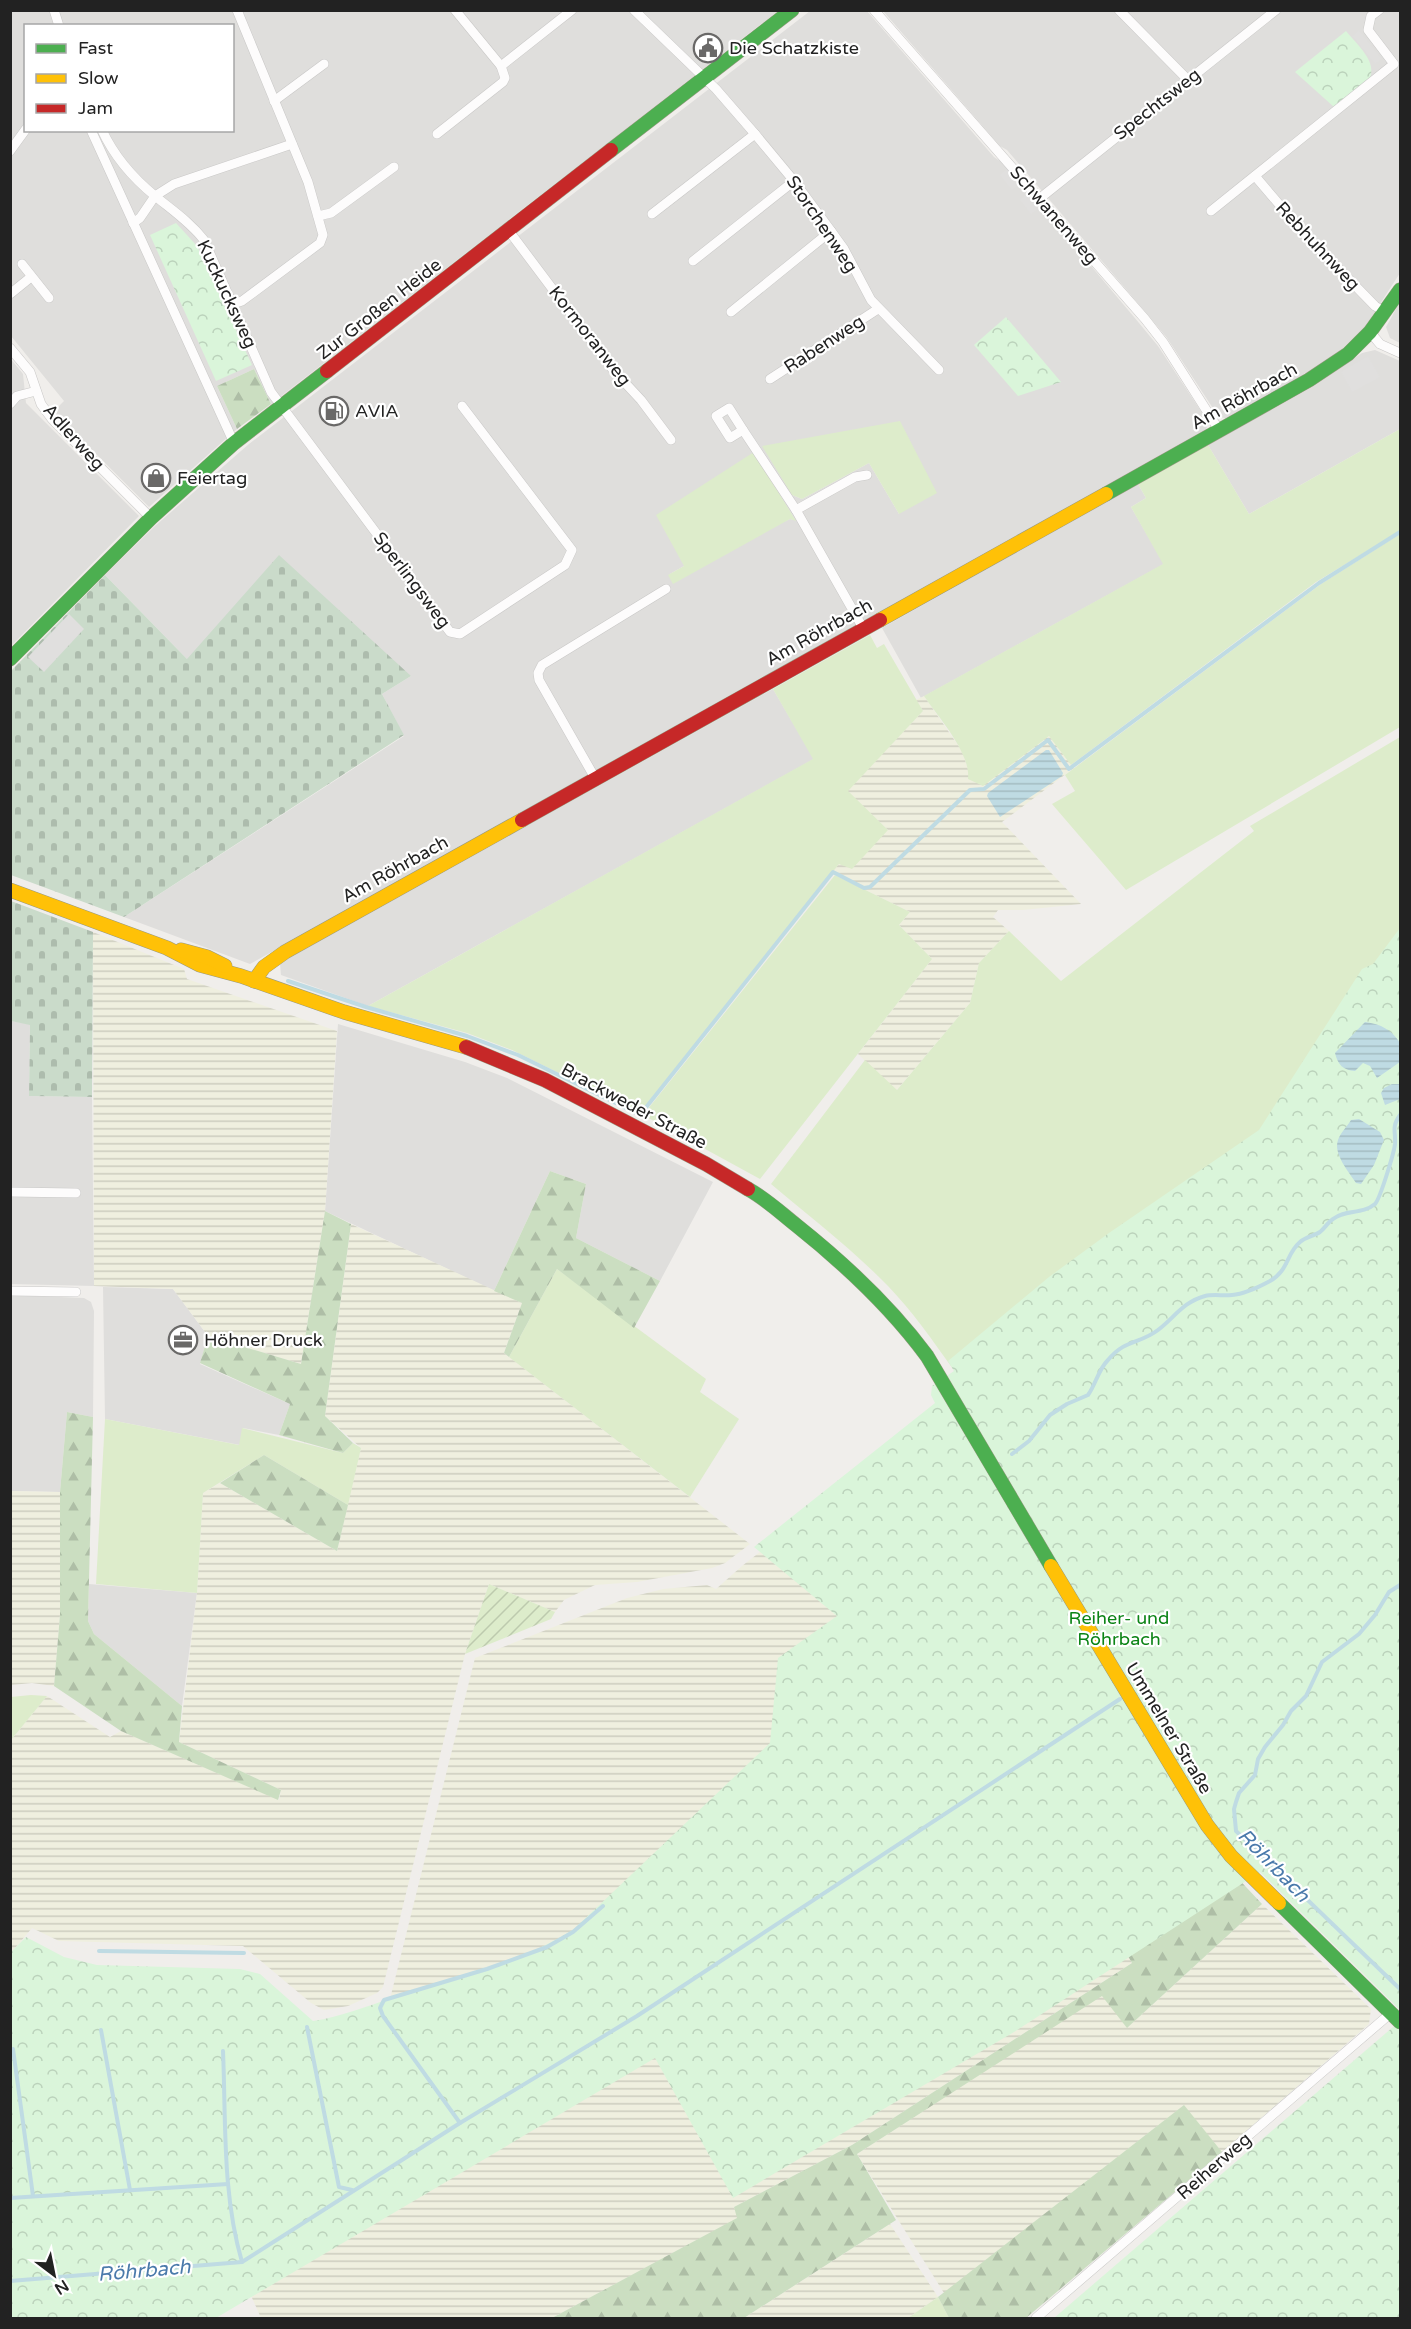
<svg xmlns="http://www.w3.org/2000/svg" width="1411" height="2329" font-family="'Varela Round',sans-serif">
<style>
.residential{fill:#dfdedc;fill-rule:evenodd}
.farmland{fill:url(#farmland-rules)}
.grass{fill:#ddeccb}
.forest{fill:url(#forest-firs)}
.cemetery{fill:url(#cemetery-stones)}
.park{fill:url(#park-crowns)}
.garden{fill:url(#garden-furrows)}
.parking{fill:#e0dfde}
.water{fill:url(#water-rules)}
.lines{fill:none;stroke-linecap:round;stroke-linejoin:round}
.stream{stroke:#bfdbe3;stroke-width:4}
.street-casing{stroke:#c9c8c7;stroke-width:10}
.fast-casing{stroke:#999a82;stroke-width:15}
.slow-casing{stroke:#999a82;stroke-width:15}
.jam-casing{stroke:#999a82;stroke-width:15}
.street{stroke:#fdfcfc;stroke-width:9}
.fast{stroke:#4caf50;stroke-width:14}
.slow{stroke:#ffc107;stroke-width:14}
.jam{stroke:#c62828;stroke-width:14}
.labels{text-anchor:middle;stroke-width:4.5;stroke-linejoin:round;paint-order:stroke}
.poi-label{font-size:18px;fill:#222;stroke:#fff;text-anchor:start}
.street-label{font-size:18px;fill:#222;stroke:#fff}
.park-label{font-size:18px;fill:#0c8416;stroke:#fff}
.water-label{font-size:20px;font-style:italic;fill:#4a7aab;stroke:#fff}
</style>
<defs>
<pattern id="farmland-rules" width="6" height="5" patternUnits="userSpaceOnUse" patternTransform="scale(1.5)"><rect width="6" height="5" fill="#efefdf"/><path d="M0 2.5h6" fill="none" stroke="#cdcdbf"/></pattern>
<pattern id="forest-firs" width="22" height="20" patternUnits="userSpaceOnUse" patternTransform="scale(1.5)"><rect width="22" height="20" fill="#cbdec1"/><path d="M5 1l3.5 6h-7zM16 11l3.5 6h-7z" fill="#aebea6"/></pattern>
<pattern id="cemetery-stones" width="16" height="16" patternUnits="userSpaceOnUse" patternTransform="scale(1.5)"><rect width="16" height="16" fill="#cadbca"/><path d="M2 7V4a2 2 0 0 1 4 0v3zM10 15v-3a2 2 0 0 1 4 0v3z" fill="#adbcad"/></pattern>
<pattern id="park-crowns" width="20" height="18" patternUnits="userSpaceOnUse" patternTransform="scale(1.5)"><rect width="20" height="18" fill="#daf5da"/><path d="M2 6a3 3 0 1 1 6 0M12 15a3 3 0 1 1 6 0" fill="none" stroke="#bbd2bb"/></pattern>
<pattern id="garden-furrows" width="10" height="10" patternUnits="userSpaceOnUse" patternTransform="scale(1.5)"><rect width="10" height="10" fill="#ddeccb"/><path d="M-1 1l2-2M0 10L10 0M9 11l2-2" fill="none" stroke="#bdcaae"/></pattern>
<pattern id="water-rules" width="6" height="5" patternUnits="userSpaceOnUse" patternTransform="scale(1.5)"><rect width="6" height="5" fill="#bfdbe3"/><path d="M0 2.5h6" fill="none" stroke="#a4bcc2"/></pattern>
</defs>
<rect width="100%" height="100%" fill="#f0eeeb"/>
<g class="residential">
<path d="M10 11H778L271 404 254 369 217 386 237 429 149 507 56 414V409L64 401 11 336ZM26 26H232V130H26Z"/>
<path d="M810 11H867L994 157 1007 166 1139 323 1158 346 1208 422 1206 431 250 964 124 917 404 736 382 694 411 676 187 659 105 575 155 526 249 444ZM900 421 899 514 869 463 802 499 792 495ZM754 453 795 520 790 519 668 575 684 566Z"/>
<polygon points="883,11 1400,11 1400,273 1365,327 1341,350 1305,375 1227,419 1218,416 1167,338 1148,315 1007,150 1000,146"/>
<polygon points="1400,302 1400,343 1390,338 1386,327"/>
<polygon points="1375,350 1400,361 1400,429 1249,514 1208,445 1314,386 1362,353"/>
<polygon points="10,358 23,374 26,403 139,516 11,646"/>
<polygon points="1138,484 1146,498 1131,507 1164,564 921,698 882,628"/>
<polygon points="773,689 814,759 368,1006 281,975 280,963"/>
<polygon points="11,1021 30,1024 29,1096 92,1097 94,1286 11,1284"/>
<polygon points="338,1024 465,1062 507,1078 713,1182 660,1281 576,1238 586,1184 550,1171 494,1291 325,1211"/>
<polygon points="103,1287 173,1289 208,1336 200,1364 290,1404 279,1435 243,1428 240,1445 105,1419"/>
<polygon points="11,1295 84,1298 91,1302 94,1311 93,1417 67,1412 60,1492 11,1491"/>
<polygon points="89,1584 197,1593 182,1706 94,1634 88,1621"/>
</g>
<g class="farmland">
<polygon points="924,696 962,751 969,772 1038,743 1049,736 1074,768 1002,822 1081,904 1023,910 998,910 993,917 1009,931 979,963 970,1003 896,1091 858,1054 932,959 899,925 910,912 831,873 839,864 888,830 847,791 923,711 916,700"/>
<polygon points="93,932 184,969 187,979 337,1031 325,1211 301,1364 208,1336 173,1289 94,1286"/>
<polygon points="351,1224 522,1303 504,1353 750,1544 725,1563 712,1568 637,1582 595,1585 564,1600 555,1612 489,1584 465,1654 383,1987 377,1993 348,2006 324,2010 311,2003 243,1946 59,1941 32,1928 11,1953 11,1740 47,1696 110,1737 121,1731 279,1800 281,1790 179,1742 197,1593 203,1493 220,1483 337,1551 361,1448 325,1416"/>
<polygon points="941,1409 648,2003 378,2003 390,1999 475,1658 627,1598 663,1589 707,1585 716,1589 742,1566"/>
<polygon points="11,1491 60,1492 60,1615 54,1686 32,1683 11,1685"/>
<polygon points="1262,1904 1371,2009 1369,2024 1222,2152 1183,2106 944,2293 857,2154 1102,1995 1128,2027"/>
<polygon points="1109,1922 1132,1963 852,2145 734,2207 738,2218 552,2318 261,2318 240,2271 650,2013"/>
<polygon points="890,2224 938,2297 908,2318 744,2318"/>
</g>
<g class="grass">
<polygon points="900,421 937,493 899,514 869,463 802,499 792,495 762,446"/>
<path d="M1400 429V531L1316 582 1071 765 1049 736 983 786 968 779C971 753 938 717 924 696L1163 564 1131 507 1146 498 1138 484 1208 445 1249 514Z"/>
<polygon points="754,452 796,521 790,519 673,584 668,575 684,566 656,515"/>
<polygon points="1400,534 1400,727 1126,890 1052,804 1075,791 1065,775 1321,584"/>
<polygon points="870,635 877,648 884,644 923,711 848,791 888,830 852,869 839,864 640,1113 512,1050 467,1033 368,1006 813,759 773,689"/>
<path d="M1400 737V1614L1206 1790 953 1369C933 1341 913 1312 888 1286 852 1249 810 1217 771 1184L865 1060 897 1090 970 1003 979 963 1009 931 1061 981 1254 831 1250 826Z"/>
<polygon points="835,875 910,912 899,925 932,959 760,1179 643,1115"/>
<polygon points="557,1269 706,1379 700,1392 739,1419 690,1497 509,1357"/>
<polygon points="105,1419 239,1445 242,1428 343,1453 353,1443 361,1448 348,1505 264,1455 203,1493 197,1593 96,1584"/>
<polygon points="31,1695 47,1696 11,1740 11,1697"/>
<polygon points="938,2297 949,2318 908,2318"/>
</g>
<g class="forest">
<polygon points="254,369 271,404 237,429 217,386"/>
<polygon points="550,1171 586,1184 576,1238 660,1281 634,1328 557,1269 509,1357 504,1353 522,1303 494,1291"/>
<polygon points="325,1211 351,1224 325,1416 353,1443 343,1453 279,1435 290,1404 200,1363 208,1336 301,1364"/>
<polygon points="67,1412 93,1417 88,1621 94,1634 182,1706 179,1742 281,1790 278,1800 121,1731 54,1686 60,1615 60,1492"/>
<polygon points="264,1455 348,1505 337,1551 220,1483"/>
<polygon points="1215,1854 1262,1904 1127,2028 1102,1996 857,2154 896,2220 744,2318 552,2318 737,2218 734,2207 852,2145 1132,1963 1108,1922"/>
<polygon points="1184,2105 1222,2152 1026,2318 949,2318 938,2297"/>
</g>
<g class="cemetery">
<polygon points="279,555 411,676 382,694 404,735 124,917 11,875 10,672 105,575 187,659"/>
<polygon points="11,901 93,932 92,1097 29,1096 30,1025 11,1021"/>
</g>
<g class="park">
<path d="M1346 31C1356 44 1379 62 1369 80L1334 107 1295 72Z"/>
<polygon points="176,223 197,246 252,365 216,381 150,235"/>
<polygon points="1006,317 1061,382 1018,396 974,345"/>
<path d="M1400 928V2010L1260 1872 1014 2032 733 2198 655 2058 216 2318H11L10 1953 26 1937 64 1957 97 1965 240 1969 260 1974 313 2021C341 2017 366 2006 393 1998 455 1980 517 1964 573 1930L770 1743 778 1658 837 1616 754 1547 935 1403 931 1395 932 1386 954 1371 948 1361 1049 1277 1109 1233 1259 1130 1362 969 1373 964Z"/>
<polygon points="1400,2021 1400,2318 1054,2318"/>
</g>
<polygon class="garden" points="489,1584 555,1612 551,1619 465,1654"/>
<g class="parking">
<polygon points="1359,30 1382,59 1375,64 1352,36"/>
<polygon points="1007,169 1019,184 1012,190 1000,175"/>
<polygon points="1027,194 1039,208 1031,214 1020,200"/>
<polygon points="1368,356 1380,377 1352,392 1341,372"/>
<polygon points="69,614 84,629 44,672 28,657"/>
</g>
<g class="water">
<polygon points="1046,750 1049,750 1063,773 1062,776 1000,817 987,796 988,793"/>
<path d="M1365 1022C1381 1024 1392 1030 1400 1043V1062L1377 1078 1370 1066 1363 1063 1355 1071C1343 1070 1338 1065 1335 1053Z"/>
<polygon points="1392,1084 1400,1084 1400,1099 1385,1105 1381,1093 1384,1088"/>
<path d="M1359 1119 1380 1132 1384 1140 1374 1165 1361 1184 1356 1183C1349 1172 1333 1154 1338 1140 1340 1133 1347 1127 1351 1120Z"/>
</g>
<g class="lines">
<g class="stream">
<polyline points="288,981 366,1007 467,1036 518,1055 640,1115 833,872 864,888 870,887 970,790 984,789 1048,740 1069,769 1319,583 1400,532"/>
<path d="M1012 1454 1029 1441 1050 1415 1067 1404 1088 1395C1096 1384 1098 1370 1108 1360 1125 1339 1140 1344 1158 1330 1174 1318 1183 1302 1205 1296 1213 1294 1223 1296 1232 1295 1245 1294 1259 1287 1270 1281 1289 1270 1286 1254 1300 1242 1305 1237 1314 1236 1320 1232 1325 1228 1328 1222 1333 1219 1345 1209 1362 1215 1375 1204 1380 1199 1394 1153 1395 1144 1396 1131 1391 1128 1400 1115"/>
<polyline points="1400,1585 1389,1592 1375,1615 1359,1634 1322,1662 1306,1696 1291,1711 1283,1725 1265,1747 1258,1759 1255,1775 1239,1793 1236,1802 1234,1809 1236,1831 1400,1989"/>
<polyline points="99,1951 244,1953"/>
<polyline points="307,2027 339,2187 352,2190"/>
<polyline points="101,2030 130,2190"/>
<polyline points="13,2049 33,2196"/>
<path d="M223 2051C226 2120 222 2194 242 2262"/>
<polyline points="460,2123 383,2016 380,2008 384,2000 487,1969 547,1947 573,1932 603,1906"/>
<polyline points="10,2198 228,2184"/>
<polyline points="10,2281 242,2262 460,2123 637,2016 1120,1699"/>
</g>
<g class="street-casing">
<g id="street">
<polyline points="54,10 59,26"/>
<polyline points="634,10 716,89 755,134 794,181 831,231 844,249 871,300 939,370"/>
<polyline points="874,10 1145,319 1163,342 1219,430"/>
<polyline points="1119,10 1188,80"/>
<polyline points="501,66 572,10"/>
<polyline points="274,101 324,64"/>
<polyline points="91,130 234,443"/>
<path d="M102 130C114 156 133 178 155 196 172 210 190 222 204 240L271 392 450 632 460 634 565 565 572 550 462 406"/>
<polyline points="437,134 503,82 505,78 501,66 455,10"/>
<polyline points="10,151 26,129"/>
<polyline points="1255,176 1301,230 1375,306 1385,312"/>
<polyline points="1039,199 1276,10"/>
<polyline points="1211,211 1394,64 1368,30 1371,16 1379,10"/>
<polyline points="652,214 755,134"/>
<polyline points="318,216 331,213 394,167"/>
<polyline points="133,223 140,218 155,196 174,184 292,144"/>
<polyline points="509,231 614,371 641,400 671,440"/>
<polyline points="693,261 794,181"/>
<polyline points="22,264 49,298"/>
<polyline points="10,294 31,277"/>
<polyline points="233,304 242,301 320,243 323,235 308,182 237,10"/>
<polyline points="731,312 831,231"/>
<polyline points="1370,332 1380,344 1400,353"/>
<polyline points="10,348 30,372 41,404 52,419 151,518"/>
<polyline points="770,379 878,309"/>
<polyline points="10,404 17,396 36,391"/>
<polygon points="729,408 743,430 730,438 716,416"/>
<polyline points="743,430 796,510 863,628"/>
<polyline points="796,510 855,477 867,475"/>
<polyline points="595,778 539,680 538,673 542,665 666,589"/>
<polyline points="10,1192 76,1193"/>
<polyline points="10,1291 76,1292"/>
<polyline points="1036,2318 1391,2013"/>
</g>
</g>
<g class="fast-casing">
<g id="fast">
<polyline points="611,150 792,10"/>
<polyline points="1106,494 1309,380 1348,354 1370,332 1400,290"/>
<polyline points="10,659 151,518 234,443 327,371"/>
<path d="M748 1189C766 1199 781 1213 796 1225 845 1264 890 1306 927 1356L1051 1566"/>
<polyline points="1279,1903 1400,2022"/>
</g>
</g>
<g class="slow-casing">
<g id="slow">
<polyline points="880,620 1106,494"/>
<polyline points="10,890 167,948 200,965 241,976 344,1012 466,1047"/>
<polyline points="181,950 207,957 225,966"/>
<polyline points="254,981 264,967 285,952 522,820"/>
<polyline points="1051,1566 1207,1825 1231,1856 1279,1903"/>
</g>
</g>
<g class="jam-casing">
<g id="jam">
<polyline points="327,371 611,150"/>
<polyline points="522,820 880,620"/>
<polyline points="466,1047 545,1080 706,1164 748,1189"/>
</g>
</g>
<use href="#street" class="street"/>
<use href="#fast" class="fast"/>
<use href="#slow" class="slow"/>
<use href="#jam" class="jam"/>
</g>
<defs>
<g id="civic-ring" transform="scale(1.5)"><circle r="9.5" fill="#fff" stroke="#6a6968" stroke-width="1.5"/><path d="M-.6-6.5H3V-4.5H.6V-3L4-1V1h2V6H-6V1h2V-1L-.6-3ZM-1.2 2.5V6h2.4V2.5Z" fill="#6a6968"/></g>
<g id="fuel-ring" transform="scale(1.5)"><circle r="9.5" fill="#fff" stroke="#6a6968" stroke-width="1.5"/><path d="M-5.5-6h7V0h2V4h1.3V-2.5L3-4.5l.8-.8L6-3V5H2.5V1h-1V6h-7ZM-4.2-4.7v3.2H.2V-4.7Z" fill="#6a6968"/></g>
<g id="shop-ring" transform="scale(1.5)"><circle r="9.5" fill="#fff" stroke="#6a6968" stroke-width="1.5"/><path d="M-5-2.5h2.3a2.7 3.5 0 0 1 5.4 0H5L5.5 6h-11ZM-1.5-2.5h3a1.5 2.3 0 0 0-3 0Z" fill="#6a6968"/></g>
<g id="office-ring" transform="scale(1.5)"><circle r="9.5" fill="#fff" stroke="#6a6968" stroke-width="1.5"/><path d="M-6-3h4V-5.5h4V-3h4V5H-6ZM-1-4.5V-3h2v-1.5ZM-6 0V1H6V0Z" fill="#6a6968"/></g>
</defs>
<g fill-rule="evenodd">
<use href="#civic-ring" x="708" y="48"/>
<use href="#fuel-ring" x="334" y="411"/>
<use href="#shop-ring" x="156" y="478"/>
<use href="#office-ring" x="183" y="1340"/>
</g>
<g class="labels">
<g class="poi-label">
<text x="729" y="54">Die Schatzkiste</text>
<text x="355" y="417">AVIA</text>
<text x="177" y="484">Feiertag</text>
<text x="204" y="1346">Höhner Druck</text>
</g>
<g class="street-label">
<text transform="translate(1157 104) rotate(-38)" y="6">Spechtsweg</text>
<text transform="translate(1054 215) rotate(49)" y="6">Schwanenweg</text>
<text transform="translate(822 224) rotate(56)" y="6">Storchenweg</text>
<text transform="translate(1318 246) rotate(47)" y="6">Rebhuhnweg</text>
<text transform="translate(227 294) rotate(65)" y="6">Kuckucksweg</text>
<text transform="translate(379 309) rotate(-38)" y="6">Zur Großen Heide</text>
<text transform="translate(590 336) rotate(52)" y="6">Kormoranweg</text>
<text transform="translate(824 344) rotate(-33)" y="6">Rabenweg</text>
<text transform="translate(1244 396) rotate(-29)" y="6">Am Röhrbach</text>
<text transform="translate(74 437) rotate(48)" y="6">Adlerweg</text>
<text transform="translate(412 580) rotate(53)" y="6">Sperlingsweg</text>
<text transform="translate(819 632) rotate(-29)" y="6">Am Röhrbach</text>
<text transform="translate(395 869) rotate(-29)" y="6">Am Röhrbach</text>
<text transform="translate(634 1106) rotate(28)" y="6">Brackweder Straße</text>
<text transform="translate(1169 1728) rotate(59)" y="6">Ummelner Straße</text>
<text transform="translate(1214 2166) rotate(-41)" y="6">Reiherweg</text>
</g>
<g class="park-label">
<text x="1119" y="1624">Reiher- und<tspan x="1119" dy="21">Röhrbach</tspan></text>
</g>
<g class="water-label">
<text transform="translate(1274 1865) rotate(46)" y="7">Röhrbach</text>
<text transform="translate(144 2270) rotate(-5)" y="7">Röhrbach</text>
</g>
</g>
<rect width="1411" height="2329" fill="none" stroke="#222222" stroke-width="24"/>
<rect x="24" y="24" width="210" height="108" fill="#ffffff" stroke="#a7a7a7" stroke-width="1.5"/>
<rect x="36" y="44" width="30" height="9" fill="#4caf50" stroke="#a7a7a7" stroke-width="1.5"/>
<text x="78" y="54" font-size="18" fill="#222222">Fast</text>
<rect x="36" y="74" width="30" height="9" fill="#ffc107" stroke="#a7a7a7" stroke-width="1.5"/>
<text x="78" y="84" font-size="18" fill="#222222">Slow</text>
<rect x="36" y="104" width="30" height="9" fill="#c62828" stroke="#a7a7a7" stroke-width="1.5"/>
<text x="78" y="114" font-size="18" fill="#222222">Jam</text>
<g transform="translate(54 2275) rotate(148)" stroke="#ffffff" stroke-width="4.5" paint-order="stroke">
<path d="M0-4.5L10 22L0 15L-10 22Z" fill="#222222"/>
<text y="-9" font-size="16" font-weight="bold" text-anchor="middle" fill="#222222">N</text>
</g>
</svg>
